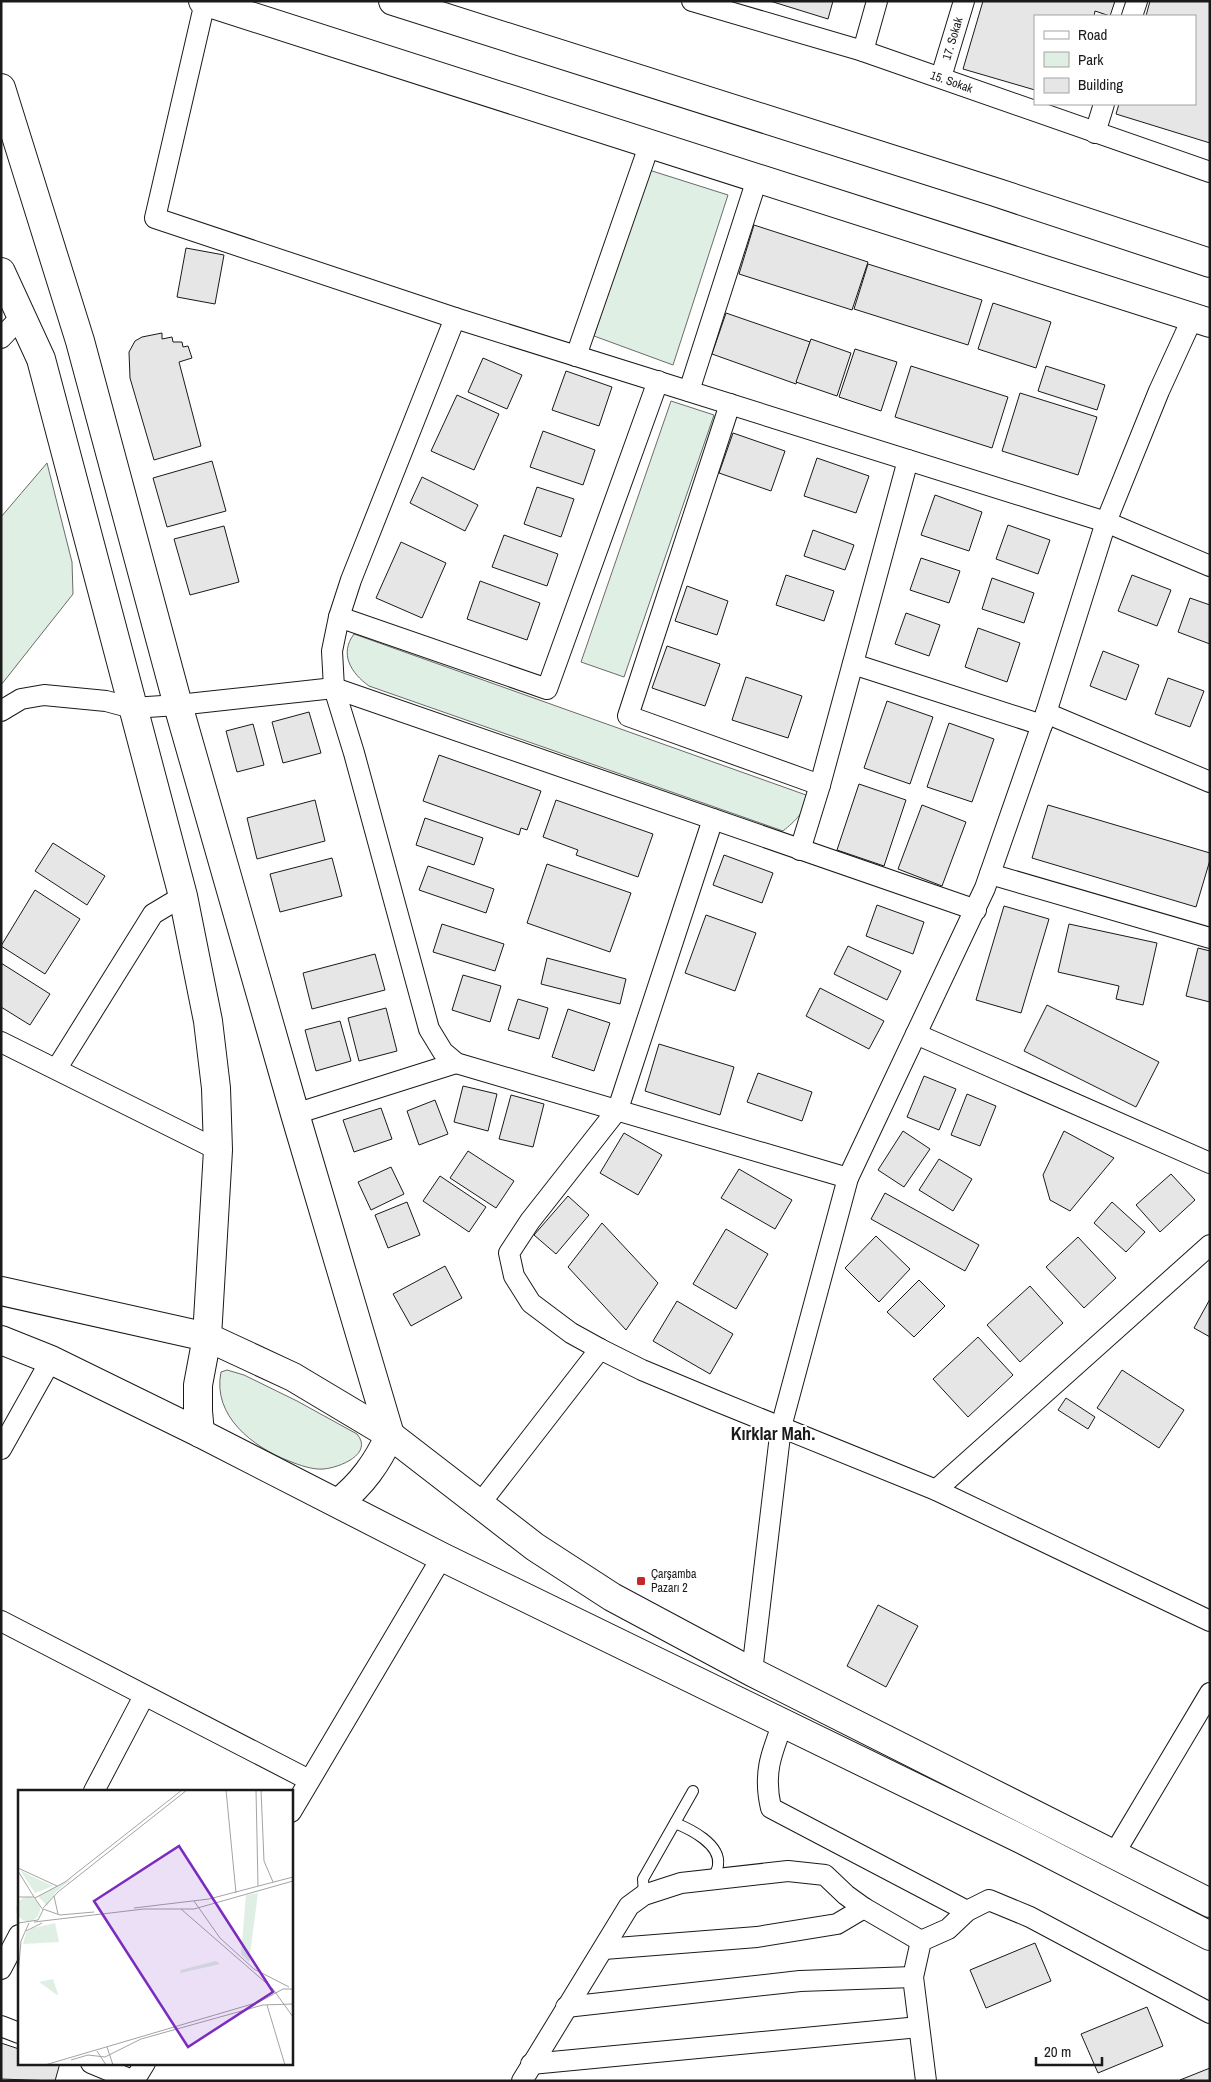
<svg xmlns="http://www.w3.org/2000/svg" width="1211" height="2082" font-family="'Archivo Narrow',sans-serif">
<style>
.green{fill:#e0efe3;stroke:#6a6a6a}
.building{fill:#e6e6e6;stroke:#1a1a1a}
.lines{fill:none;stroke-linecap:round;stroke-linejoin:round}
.lane-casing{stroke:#1a1a1a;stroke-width:12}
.street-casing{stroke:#1a1a1a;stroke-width:22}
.secondary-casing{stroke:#1a1a1a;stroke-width:30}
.lane{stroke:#fff;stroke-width:10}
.street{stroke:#fff;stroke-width:20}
.secondary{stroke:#fff;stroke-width:28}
.poi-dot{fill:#c62828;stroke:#fff;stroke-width:2}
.labels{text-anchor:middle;stroke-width:4;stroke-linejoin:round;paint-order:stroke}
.street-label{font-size:12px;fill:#1a1a1a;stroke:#fff}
.poi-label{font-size:12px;fill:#1a1a1a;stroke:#fff;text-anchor:start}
.district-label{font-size:18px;font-weight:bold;fill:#1a1a1a;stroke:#fff}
.inset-road{fill:none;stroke:#a3a3a3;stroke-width:1}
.view{fill:#7b2cbf;fill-opacity:0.15;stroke:#7b2cbf;stroke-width:2.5}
.inset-edge{fill:none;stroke:#1a1a1a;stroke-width:2.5}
</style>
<rect width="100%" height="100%" fill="#fff"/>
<g class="green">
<polygon points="649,170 728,195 673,365 594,336"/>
<polygon points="671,401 714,415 624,677 581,662"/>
<polygon points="47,463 72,562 73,594 1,685 1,517"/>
<path d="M354 634 806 795C807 811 795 821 783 831L369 686C351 673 339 654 354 634Z"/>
<path d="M227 1370 244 1375 297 1401 357 1434C374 1454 339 1468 323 1469 313 1470 299 1465 289 1461 253 1447 212 1416 221 1372Z"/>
</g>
<g class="building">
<polygon points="770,1 833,1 828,19"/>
<polygon points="983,1 1115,1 1110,16 1095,11 1094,16 1035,16 1035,90 963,69"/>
<polygon points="1150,1 1210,1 1210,143 1116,114 1119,104 1195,104 1195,16 1146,16"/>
<polygon points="754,225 868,262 852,310 739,274"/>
<polygon points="186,248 224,255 215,304 177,297"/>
<polygon points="868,264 982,300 968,345 854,309"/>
<polygon points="993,303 1051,322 1036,368 978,349"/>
<polygon points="726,313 810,342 796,384 712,354"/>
<polygon points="162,333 162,339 172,337 173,342 182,342 183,347 188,346 192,358 179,362 201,446 154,460 130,378 129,352 135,341 142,337"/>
<polygon points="811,339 851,353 837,396 796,382"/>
<polygon points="855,349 897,362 881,411 839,397"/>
<polygon points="483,358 522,375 507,409 468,392"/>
<polygon points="911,366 1008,397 992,448 895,417"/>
<polygon points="1046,366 1105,385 1097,410 1038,391"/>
<polygon points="566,371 612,387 599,426 552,410"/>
<polygon points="1020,393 1097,417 1078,475 1002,451"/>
<polygon points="457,395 499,414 474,470 431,451"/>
<polygon points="543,431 595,450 583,485 530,467"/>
<polygon points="733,433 785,451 771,491 719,473"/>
<polygon points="817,458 869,476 856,513 804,496"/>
<polygon points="212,461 226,511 167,527 153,478"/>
<polygon points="422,477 478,505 465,531 410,503"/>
<polygon points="537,487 574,499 561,537 524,524"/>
<polygon points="935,495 982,512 969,551 921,535"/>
<polygon points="1008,525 1050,540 1038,574 996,559"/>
<polygon points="224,526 239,582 190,595 174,539"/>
<polygon points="813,530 854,545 845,570 804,556"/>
<polygon points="504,535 558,554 547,586 492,567"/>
<polygon points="401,542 446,563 422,618 376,598"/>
<polygon points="921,558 960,571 949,603 910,590"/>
<polygon points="786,575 834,591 824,621 776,605"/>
<polygon points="1132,575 1171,590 1157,626 1118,611"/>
<polygon points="992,578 1034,593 1024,623 982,609"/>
<polygon points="480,581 540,603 527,640 467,619"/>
<polygon points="687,586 728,601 717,635 675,621"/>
<polygon points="1190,598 1210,605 1210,644 1178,632"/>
<polygon points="906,613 940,625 929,656 895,644"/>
<polygon points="978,628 1020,643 1007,682 965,667"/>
<polygon points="667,646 720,664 705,706 652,688"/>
<polygon points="1103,651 1139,665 1126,700 1090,686"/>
<polygon points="746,677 802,696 788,738 732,720"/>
<polygon points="1168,678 1204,691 1190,727 1155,714"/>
<polygon points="887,701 933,717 910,784 864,768"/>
<polygon points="309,712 321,753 283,763 272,722"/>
<polygon points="949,723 994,739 972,802 927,787"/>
<polygon points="253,724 264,765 237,772 226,731"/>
<polygon points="439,755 541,791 527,830 521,828 519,835 423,801"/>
<polygon points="859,784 906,800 884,866 837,850"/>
<polygon points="315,800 325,841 257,859 247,818"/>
<polygon points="556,800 653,834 638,877 576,855 578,850 543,837"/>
<polygon points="922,805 966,822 942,886 898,869"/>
<polygon points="1048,805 1210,853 1210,860 1196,907 1032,858"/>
<polygon points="425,818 483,838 474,865 416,845"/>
<polygon points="53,843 105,876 87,905 35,871"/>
<polygon points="724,855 773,873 762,903 713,885"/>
<polygon points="332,858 342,896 280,912 270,874"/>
<polygon points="547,864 631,893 610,952 527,923"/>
<polygon points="428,866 494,889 486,913 419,890"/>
<polygon points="35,890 80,919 45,974 1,946"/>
<polygon points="877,905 924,922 913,954 866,936"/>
<polygon points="1004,906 1049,919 1021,1013 976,1000"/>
<polygon points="706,915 756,933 735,991 685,973"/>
<polygon points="442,924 504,944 495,971 433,952"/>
<polygon points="1069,924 1157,943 1143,1005 1116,999 1119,986 1058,972"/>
<polygon points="848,946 901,971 887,1000 834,974"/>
<polygon points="1198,948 1210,951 1210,1002 1186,996"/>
<polygon points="375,954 385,990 312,1009 303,973"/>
<polygon points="547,958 626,979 620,1004 541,984"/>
<polygon points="1,963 50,994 30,1025 1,1007"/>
<polygon points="463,975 501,986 490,1022 452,1010"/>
<polygon points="820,988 884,1021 869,1049 806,1016"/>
<polygon points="518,999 548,1008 539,1039 508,1030"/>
<polygon points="1047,1005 1159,1062 1136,1107 1024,1051"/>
<polygon points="386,1008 397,1051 359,1061 348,1018"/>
<polygon points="568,1009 610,1023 594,1071 552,1057"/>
<polygon points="340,1021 351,1061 316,1071 305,1030"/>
<polygon points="659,1044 734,1067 720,1115 645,1091"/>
<polygon points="758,1073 812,1092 802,1121 747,1102"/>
<polygon points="924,1076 956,1089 939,1130 907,1117"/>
<polygon points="463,1086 497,1094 488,1131 454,1122"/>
<polygon points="967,1094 996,1106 980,1146 951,1135"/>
<polygon points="511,1095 544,1104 533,1147 499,1139"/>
<polygon points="435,1100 448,1134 419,1145 407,1111"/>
<polygon points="381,1108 392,1139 354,1152 343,1120"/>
<polygon points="903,1131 930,1149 904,1187 878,1170"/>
<polygon points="1064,1131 1114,1158 1070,1211 1050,1200 1043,1175"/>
<polygon points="624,1133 662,1155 638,1195 600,1173"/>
<polygon points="468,1151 514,1181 496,1208 450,1178"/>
<polygon points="939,1159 972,1179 953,1211 919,1190"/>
<polygon points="391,1167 404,1194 371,1210 358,1182"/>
<polygon points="739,1169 792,1200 775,1229 721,1198"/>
<polygon points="1171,1174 1195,1200 1160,1232 1136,1205"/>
<polygon points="440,1176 486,1207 469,1232 423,1201"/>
<polygon points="885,1193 979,1245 965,1271 871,1219"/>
<polygon points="568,1196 589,1215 556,1254 534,1235"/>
<polygon points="407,1202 420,1235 388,1248 375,1215"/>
<polygon points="1112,1202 1145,1232 1126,1252 1094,1223"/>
<polygon points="602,1223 658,1283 626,1330 568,1267"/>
<polygon points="726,1229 768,1254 736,1309 693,1284"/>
<polygon points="876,1236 910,1269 879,1302 845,1268"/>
<polygon points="1078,1237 1116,1278 1084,1308 1046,1267"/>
<polygon points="445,1266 462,1298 411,1326 393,1294"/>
<polygon points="919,1280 945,1306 914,1337 887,1312"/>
<polygon points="1030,1286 1063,1323 1020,1362 987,1325"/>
<polygon points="1210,1299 1210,1337 1194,1328"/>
<polygon points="677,1301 733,1334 710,1374 653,1341"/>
<polygon points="978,1337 1013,1375 968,1417 933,1379"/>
<polygon points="1122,1370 1184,1410 1159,1448 1097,1408"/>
<polygon points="1066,1398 1095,1417 1088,1429 1058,1410"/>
<polygon points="878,1605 918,1626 886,1687 847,1666"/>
<polygon points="1035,1943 1051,1981 986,2008 970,1970"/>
<polygon points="1147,2007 1163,2046 1098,2073 1081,2034"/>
<polygon points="1,2043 19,2049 19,2063 60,2063 55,2081 1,2079"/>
<polygon points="1210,2068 1210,2081 1180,2080"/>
</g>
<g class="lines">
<g class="lane-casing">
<g id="lane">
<path d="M675 1823C690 1829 721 1844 718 1865 718 1869 714 1875 713 1880"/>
<polyline points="644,1895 643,1879 693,1791"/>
</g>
</g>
<g class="street-casing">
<g id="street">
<path id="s1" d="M692 1 863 51 1210 172"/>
<polyline points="205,2 155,218 455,318 1106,522 1210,566"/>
<polyline points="1132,16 1137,1"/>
<polyline points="863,51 877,1"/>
<path id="s2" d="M941 77 964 1"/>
<polyline points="1095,133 1104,104"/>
<polyline points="455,318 351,580 339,617 332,651 334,688 354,753 429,1029 443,1052 456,1063 848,1178"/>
<polyline points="1,338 22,316"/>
<polyline points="576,356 650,143"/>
<polyline points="689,391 757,179"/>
<polyline points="730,404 628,716 820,785"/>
<polyline points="339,617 547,689 658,381"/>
<polyline points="853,664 1042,725"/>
<polyline points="1,711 21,699 44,695 106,701 132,708 178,705 334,688 976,910"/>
<polyline points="1046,713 1210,782"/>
<polyline points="713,819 618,1109 530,1221 509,1253 514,1276 531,1303 571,1333 600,1349 642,1370 714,1400 936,1490 1210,1621"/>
<polyline points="800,850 820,785 908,460"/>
<polyline points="990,874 1210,938"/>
<polyline points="916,1034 1210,1163"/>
<polyline points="1,1042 218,1150"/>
<polyline points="57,1068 153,914 183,896"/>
<polyline points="295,1114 456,1063"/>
<polyline points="1,1449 51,1360"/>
<polyline points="936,1490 1210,1245"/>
<polyline points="479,1505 600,1349"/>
<polyline points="1,1621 309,1780"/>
<polyline points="752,1672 781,1427 848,1178 985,888 1046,713 1106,522 1159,391 1192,319"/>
<path d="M783 1723C771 1754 763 1774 771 1808L967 1911"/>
<polyline points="94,1791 144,1696"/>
<polyline points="291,1812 442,1557"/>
<polyline points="1114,1854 1210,1693"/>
<polyline points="604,1949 757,1937 837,1924 864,1908"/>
<polyline points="1,1969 19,1935"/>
<polyline points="566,2007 800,1981 913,1977"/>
<polyline points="1,2026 19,2033"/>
<polyline points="91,2063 134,2081 145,2063"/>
<polyline points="531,2064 919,2027"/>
<polyline points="522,2081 629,1906 644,1895 681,1883 788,1871 825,1875 846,1895 864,1908 921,1941"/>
<polyline points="926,2081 913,1977 921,1941 948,1929 967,1911 989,1900 1030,1917 1210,2013"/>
</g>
</g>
<g class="secondary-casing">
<g id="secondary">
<polyline points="203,1 1210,323"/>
<polyline points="393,1 992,191 1210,263"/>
<path d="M1 88 80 341 178 705 295 1114 390 1435C377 1463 362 1484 338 1503"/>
<polyline points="1,272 41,359 183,896 208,1021 216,1088 218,1150 207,1337 198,1385 198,1411 200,1433"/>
<polyline points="1,1291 207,1337 293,1377 390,1435 535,1547 612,1597 752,1672 1210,1903"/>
<polyline points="1,1340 51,1360 200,1433 442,1557 1023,1840 1210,1936"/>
</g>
</g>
<use href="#lane" class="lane"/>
<use href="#street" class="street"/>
<use href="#secondary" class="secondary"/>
</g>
<rect class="poi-dot" x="636" y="1576" width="10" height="10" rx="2.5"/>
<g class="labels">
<g class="street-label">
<text dy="4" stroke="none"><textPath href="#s2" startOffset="40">17. Sokak</textPath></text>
<text dy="4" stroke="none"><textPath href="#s1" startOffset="272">15. Sokak</textPath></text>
</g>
<g class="poi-label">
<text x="651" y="1578">Çarşamba<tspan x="651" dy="14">Pazarı 2</tspan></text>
</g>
<g class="district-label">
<text x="773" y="1440">Kırklar Mah.</text>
</g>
</g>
<g transform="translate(18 1790)">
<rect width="275" height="275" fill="#fff"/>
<path d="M2 80 15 87 35 96 17 103ZM56 87 37 103 29 116 20 106ZM240 103 231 172 223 164 228 105ZM-2 119a12 12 0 1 1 24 0a12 12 0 1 1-24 0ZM37 133 41 152 5 154 8 143 15 138ZM198 171 202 174 162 183 163 180ZM35 189 40 204 39 205 21 192Z" fill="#e0efe3"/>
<path class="inset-road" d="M208 0 218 103M238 0 240 96M243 0 246 71 255 92M0 78 39 96M0 81 16 107M36 106 40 124M0 107H16L25 120 20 130 0 133M17 108 47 92 164 0M176 111 202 148 236 179 271 197M25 118 40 102 169 0M116 118 191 109 275 87M25 119 42 125 76 122M163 119 255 199 275 227M16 132 126 119H176L275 91M8 141 24 133M0 185 3 151 11 133M249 215 267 275M89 257 95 275M79 261 88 275M53 270 70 265 87 267 123 249 245 215 275 214M27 275 241 212 265 199H275"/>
<path class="view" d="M161 56 255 202 170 257 76 111Z"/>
<rect width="275" height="275" class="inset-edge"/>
</g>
<rect width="1211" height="2082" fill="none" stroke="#1a1a1a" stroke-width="5"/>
<rect x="1034" y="15" width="162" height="90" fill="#ffffff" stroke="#a3a3a3"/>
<rect x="1044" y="31" width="25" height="8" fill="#ffffff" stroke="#a3a3a3"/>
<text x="1078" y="40" font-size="15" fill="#1a1a1a">Road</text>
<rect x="1044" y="52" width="25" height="15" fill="#e0efe3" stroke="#a3a3a3"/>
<text x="1078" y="65" font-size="15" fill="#1a1a1a">Park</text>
<rect x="1044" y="78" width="25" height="15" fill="#e6e6e6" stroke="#a3a3a3"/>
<text x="1078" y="90" font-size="15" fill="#1a1a1a">Building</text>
<path d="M1036 2057v8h66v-8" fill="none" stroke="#1a1a1a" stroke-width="2.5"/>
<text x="1044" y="2057" font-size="15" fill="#1a1a1a" stroke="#ffffff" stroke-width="4" paint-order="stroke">20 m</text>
</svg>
